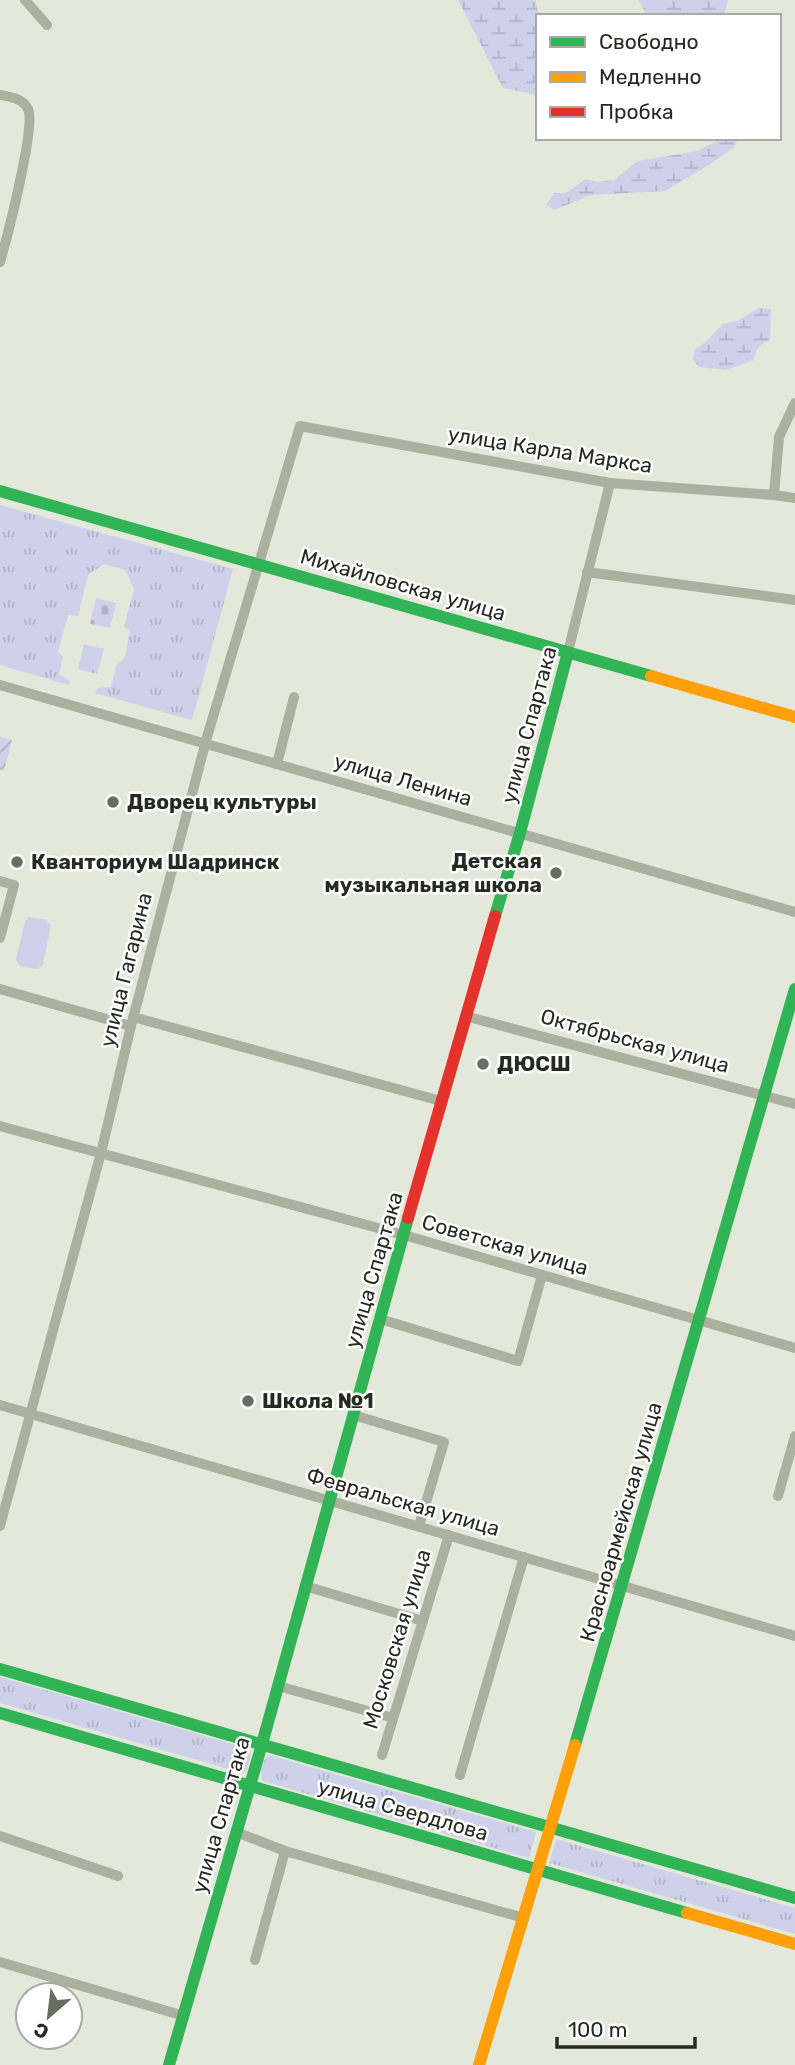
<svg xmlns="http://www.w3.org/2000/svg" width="795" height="2065" font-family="Rubik,sans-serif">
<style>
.grass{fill:url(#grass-tufts)}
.wetland{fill:url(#wetland-marsh)}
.cemetery{fill:url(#cemetery-stones)}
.garden{fill:url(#garden-furrows)}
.pitch{fill:#cdd1e9}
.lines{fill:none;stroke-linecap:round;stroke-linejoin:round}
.street{stroke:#abb09f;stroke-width:10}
.fast{stroke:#30b455;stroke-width:12}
.slow{stroke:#ff9f0a;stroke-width:12}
.jam{stroke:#e5322d;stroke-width:12}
.poi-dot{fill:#696c61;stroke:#fff;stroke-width:2.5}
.labels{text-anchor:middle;stroke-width:5;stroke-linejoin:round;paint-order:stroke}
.street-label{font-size:21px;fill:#272a20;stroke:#fff}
.poi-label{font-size:21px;font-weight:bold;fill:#272a20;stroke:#fff;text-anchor:start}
</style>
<defs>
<pattern id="grass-tufts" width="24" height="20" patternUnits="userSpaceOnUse" patternTransform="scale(1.75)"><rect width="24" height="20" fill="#cdd1e9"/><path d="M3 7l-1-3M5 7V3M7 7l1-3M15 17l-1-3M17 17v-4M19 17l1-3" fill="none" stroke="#b0b4c8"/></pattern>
<pattern id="wetland-marsh" width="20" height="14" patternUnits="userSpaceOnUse" patternTransform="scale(1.75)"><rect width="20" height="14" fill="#cdd1e9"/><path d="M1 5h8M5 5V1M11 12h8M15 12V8" fill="none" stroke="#b0b4c8"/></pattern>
<pattern id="cemetery-stones" width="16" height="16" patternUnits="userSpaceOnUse" patternTransform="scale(1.75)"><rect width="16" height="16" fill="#cdd1e9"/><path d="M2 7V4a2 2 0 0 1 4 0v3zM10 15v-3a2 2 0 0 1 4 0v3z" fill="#b0b4c8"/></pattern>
<pattern id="garden-furrows" width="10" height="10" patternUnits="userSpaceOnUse" patternTransform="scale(1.75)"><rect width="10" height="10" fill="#cdd1e9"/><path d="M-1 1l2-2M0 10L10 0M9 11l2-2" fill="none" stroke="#b0b4c8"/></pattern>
</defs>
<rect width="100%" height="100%" fill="#e4e8db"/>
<g class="grass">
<polygon points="0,505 233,569 192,720 95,693 98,688 111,687 116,666 125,657 130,630 124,627 134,589 125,570 104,564 88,575 78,616 68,615 58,652 63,657 59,674 70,681 69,685 0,665"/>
<polygon points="84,644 104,649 97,674 78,669"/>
<polygon points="0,1677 247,1748 251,1754 247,1770 242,1773 0,1703"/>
<path d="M269 1755 536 1832 529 1858 263 1781C259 1773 262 1761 269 1755Z"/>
<polygon points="556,1839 795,1908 795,1934 549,1863"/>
</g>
<g class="wetland">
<polygon points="458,0 535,0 539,16 537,95 503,88"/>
<polygon points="639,0 728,0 724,16 647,16"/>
<polygon points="722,138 738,138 735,146 709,165 665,191 591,195 554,210 546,205 554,193 566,193 586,179 597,182 614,180 638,161 698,151"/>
<path d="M759 308 771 309 770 340C759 344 756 348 754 360L726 370 699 367 693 360 694 350 707 341 723 324 737 321Z"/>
</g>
<polygon class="cemetery" points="96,598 116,603 110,628 90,624"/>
<polygon class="garden" points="0,737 12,740 4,771 0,770"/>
<polygon class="pitch" points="29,917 46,920 51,925 43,965 37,969 20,966 16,960 25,921"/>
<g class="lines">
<g class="street">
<polyline points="25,0 47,25"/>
<path d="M0 95C10 97 23 98 28 109 36 126 7 238 0 262"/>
<polyline points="774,495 779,437 795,403"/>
<polyline points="587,572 795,600"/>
<polyline points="568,652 610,483"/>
<polyline points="0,685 795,912"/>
<polyline points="277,764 294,697"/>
<polyline points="0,881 14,885 0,938"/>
<polyline points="0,989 131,1026"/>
<polyline points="465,1016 795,1104"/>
<polyline points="133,1017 441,1101"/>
<polyline points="0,1126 404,1235 795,1348"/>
<polyline points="380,1319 518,1361 542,1275"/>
<polyline points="0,1405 795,1636"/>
<polyline points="353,1415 444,1442 419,1526"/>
<polyline points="778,1496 795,1436"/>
<polyline points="0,1526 101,1153 131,1026 207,737 300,426 610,483 774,495 795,498"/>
<polyline points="305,1586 423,1621"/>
<polyline points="278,1686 393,1718"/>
<polyline points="382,1755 449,1535"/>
<polyline points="460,1775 524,1557"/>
<polyline points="236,1832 285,1851 524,1918"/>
<polyline points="0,1836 118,1876"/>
<polyline points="255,1960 285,1851"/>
<polyline points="0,1962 184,2016"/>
</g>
<g class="fast">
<polyline points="0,491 651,676"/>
<polyline points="495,916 520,833 568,652"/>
<polyline points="0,1669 795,1898"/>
<polyline points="0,1713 687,1913"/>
<polyline points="575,1745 795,989"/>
<polyline points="169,2065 262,1744 408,1218"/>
</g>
<g class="slow">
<polyline points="651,676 795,717"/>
<polyline points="687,1913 795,1944"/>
<polyline points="479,2065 575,1745"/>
</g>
<polyline class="jam" points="408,1218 495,916"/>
</g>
<g class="poi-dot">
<circle cx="113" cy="802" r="7"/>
<circle cx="17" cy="862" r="7"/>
<circle cx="556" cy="873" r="7"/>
<circle cx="483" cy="1064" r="7"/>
<circle cx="248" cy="1401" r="7"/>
</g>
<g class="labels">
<g class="street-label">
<text transform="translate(550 450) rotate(9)" y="7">улица Карла Маркса</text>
<text transform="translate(403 585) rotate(16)" y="7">Михайловская улица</text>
<text transform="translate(529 725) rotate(-75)" y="7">улица Спартака</text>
<text transform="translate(403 780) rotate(16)" y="7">улица Ленина</text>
<text transform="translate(126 970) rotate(-76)" y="7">улица Гагарина</text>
<text transform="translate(635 1041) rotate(15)" y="7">Октябрьская улица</text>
<text transform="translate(505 1245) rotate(16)" y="7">Советская улица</text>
<text transform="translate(374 1270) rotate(-74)" y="7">улица Спартака</text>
<text transform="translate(403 1502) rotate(16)" y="7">Февральская улица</text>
<text transform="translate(621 1522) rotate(-74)" y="7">Красноармейская улица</text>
<text transform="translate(397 1639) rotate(-73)" y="7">Московская улица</text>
<text transform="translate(403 1810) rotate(16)" y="7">улица Свердлова</text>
<text transform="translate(221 1815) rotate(-74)" y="7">улица Спартака</text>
</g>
<g class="poi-label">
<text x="127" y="809">Дворец культуры</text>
<text x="542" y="868" text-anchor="end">Детская<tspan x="542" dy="24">музыкальная школа</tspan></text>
<text x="31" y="869">Кванториум Шадринск</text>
<text x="497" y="1071">ДЮСШ</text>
<text x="262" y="1408">Школа №1</text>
</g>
</g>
<rect x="536" y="14" width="245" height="126" fill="#ffffff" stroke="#a9aaa6" stroke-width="2"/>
<rect x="550" y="37" width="35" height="10" fill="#30b455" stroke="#a9aaa6" stroke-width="2"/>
<text x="599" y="49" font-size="21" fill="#272a20">Свободно</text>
<rect x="550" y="72" width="35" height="10" fill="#ff9f0a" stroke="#a9aaa6" stroke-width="2"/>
<text x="599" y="84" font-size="21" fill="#272a20">Медленно</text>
<rect x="550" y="107" width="35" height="10" fill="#e5322d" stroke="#a9aaa6" stroke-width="2"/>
<text x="599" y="119" font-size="21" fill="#272a20">Пробка</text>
<g transform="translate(49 2016) rotate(208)"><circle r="33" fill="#ffffff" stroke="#a9aaa6" stroke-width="2"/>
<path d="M0-5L12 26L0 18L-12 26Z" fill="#696c61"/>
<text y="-10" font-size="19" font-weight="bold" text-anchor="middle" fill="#272a20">С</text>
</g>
<path d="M557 2037v10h138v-10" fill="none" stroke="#272a20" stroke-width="3.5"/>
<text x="568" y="2037" font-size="21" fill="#272a20" stroke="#ffffff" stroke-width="5" paint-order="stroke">100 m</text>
</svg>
